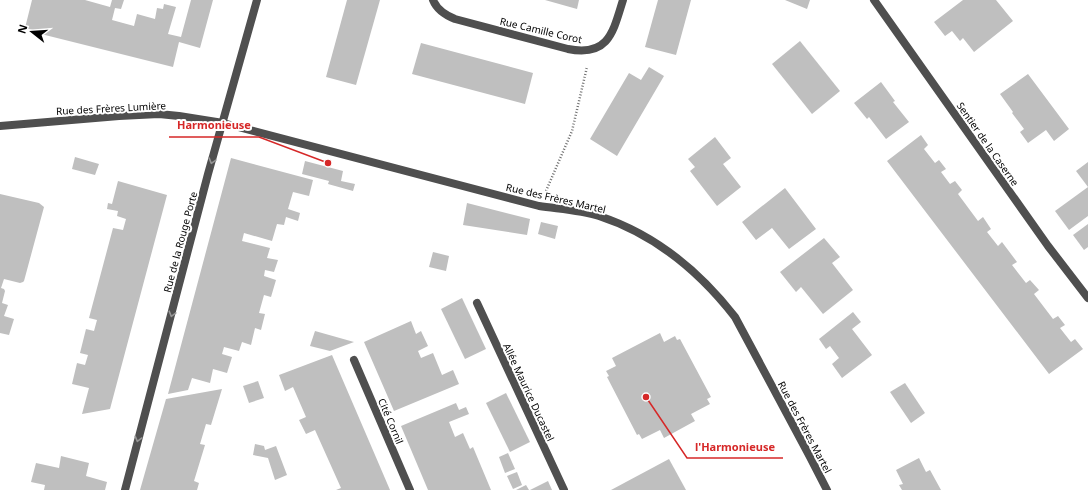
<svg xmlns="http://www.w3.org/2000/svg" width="1088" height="490" font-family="'Noto Sans',sans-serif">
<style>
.building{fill:#bfbfbf}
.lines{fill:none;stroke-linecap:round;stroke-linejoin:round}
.path{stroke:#717171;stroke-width:2.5;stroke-dasharray:1 2;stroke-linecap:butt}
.minor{stroke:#4f4f4f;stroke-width:8}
.oneway{stroke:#959595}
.labels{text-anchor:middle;stroke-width:4;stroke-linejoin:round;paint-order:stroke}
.street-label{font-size:10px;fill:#000;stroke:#fff}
.leader{fill:none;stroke:#d62828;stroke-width:1.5}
.callout-dot{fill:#d62828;stroke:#fff;stroke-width:1.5}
.callout-label{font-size:11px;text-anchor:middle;font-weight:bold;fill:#d62828;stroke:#fff;stroke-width:4;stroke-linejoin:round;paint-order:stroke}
</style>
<rect width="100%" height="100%" fill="#fff"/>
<g class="building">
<polygon points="32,0 85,0 110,7 112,0 124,0 121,9 115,8 112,20 134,26 137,14 155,19 157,8 163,9 164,4 176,7 168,34 181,37 191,0 213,0 200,48 179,42 173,67 37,33 37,31 25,28"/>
<polygon points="347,0 380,0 356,85 326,77"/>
<polygon points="545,0 579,0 577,9"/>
<polygon points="658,0 691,0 676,55 645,47"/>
<polygon points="785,0 810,0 807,9"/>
<polygon points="963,0 996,0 1013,21 974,52 963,38 960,41 952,31 945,36 934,22"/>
<polygon points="800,41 840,91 812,114 772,64"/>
<polygon points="421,43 533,73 525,104 412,74"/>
<polygon points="649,67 664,76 617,156 590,139 629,73 641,80"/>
<polygon points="1028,74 1069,129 1054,141 1046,130 1028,143 1020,132 1024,129 1012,113 1013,112 1000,94"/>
<polygon points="881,82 895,101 893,102 909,122 886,139 869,117 867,119 854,103"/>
<polygon points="921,135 928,145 924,149 935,163 939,160 946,169 941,172 950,184 955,181 962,190 958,194 978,221 983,217 991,229 987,232 998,246 1002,242 1017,262 1012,265 1026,283 1030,280 1039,290 1034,294 1053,319 1058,316 1065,325 1060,328 1071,342 1075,339 1083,349 1049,374 887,161"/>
<polygon points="715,137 731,158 723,164 741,187 717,206 690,171 695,167 688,159"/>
<polygon points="75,157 99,164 95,175 72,169"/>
<polygon points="231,158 313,180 309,196 293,192 288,209 300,213 298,221 286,217 284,225 277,224 272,241 244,233 242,241 270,248 267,258 278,260 274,272 265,270 264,276 276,280 271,297 264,295 259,313 265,314 261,330 255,328 251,345 242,342 239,351 224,347 222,354 232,357 227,373 213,369 210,383 192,378 188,390 168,394"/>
<polygon points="305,161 343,171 341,181 355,184 353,191 328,184 329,181 302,174"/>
<polygon points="1088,162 1088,216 1069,230 1055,211 1088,187 1076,171"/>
<polygon points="118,181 167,195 110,409 82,414 89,388 72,384 77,363 85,365 88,355 80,353 86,329 94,331 97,320 89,318 113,228 123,230 126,219 117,216 118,211 107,209 108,203 112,204"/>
<polygon points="785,188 816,229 789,249 772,228 756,240 742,222"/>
<polygon points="0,194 39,203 44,207 24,281 23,282 20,283 4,279 1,288 4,289 5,291 2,303 8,305 4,316 14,319 9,335 0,333"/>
<polygon points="467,203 530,219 527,235 463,225"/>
<polygon points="541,222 558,226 555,239 538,234"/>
<polygon points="1088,224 1088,247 1084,250 1073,235"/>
<polygon points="824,238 840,257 832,263 853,290 823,314 801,287 796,292 780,272"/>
<polygon points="433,252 449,256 446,271 429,267"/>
<polygon points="462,298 486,349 465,359 441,309"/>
<polygon points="853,312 861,322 852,329 872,355 842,378 832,364 839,358 830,346 826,349 819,339"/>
<polygon points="411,321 416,334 421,331 428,346 418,351 421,358 433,353 442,375 453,370 459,384 394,411 364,342"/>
<polygon points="315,331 354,342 330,351 310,346"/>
<polygon points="660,333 664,342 675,336 677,340 680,339 711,397 707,399 710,404 691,414 695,421 664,438 660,430 642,439 639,434 637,435 607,377 609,376 606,371 616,366 612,358"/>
<polygon points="332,355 375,455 390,490 336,490 341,488 315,430 306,434 299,420 306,417 293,387 285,391 279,375"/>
<polygon points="258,381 264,398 249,403 243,386"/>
<polygon points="905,383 925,413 911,423 890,392"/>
<polygon points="222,389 211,425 206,424 200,444 205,445 194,481 199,483 197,490 140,490 166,399"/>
<polygon points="506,393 530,442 510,452 486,403"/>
<polygon points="456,403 459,410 466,407 469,414 449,422 455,437 463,433 470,449 473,447 491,490 428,490 401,426"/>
<polygon points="255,444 264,446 265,450 276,446 287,475 275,480 268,458 253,455"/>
<polygon points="508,453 515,469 505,473 499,457"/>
<polygon points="61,456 89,463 86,476 107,482 105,490 44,490 45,485 31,482 36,463 59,468"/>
<polygon points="919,458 926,472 930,470 941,490 902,490 899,485 903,484 896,470"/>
<polygon points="669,459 686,490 611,490"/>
<polygon points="517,472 522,485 513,489 507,476"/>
<polygon points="548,481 552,490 530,490"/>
<polygon points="526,485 529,490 516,490"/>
</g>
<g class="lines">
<polyline class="path" points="546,191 572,131 587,67"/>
<g class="minor">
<path d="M433 0C437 10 445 15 455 19L568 49C609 57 613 32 623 0"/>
<polyline points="874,0 1048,246 1088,298"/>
<path d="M0 126 119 116 159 114 179 116 223 123 539 206C559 209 580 210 599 216 654 234 700 272 735 317L809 455 827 490"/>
<polyline points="477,303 564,490"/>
<polyline points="354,360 410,490"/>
<polyline points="125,490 208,174 257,0"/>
</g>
</g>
<defs><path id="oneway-chevron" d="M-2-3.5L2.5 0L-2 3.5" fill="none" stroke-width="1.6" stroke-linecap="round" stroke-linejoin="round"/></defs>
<g class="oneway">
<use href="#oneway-chevron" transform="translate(212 161) rotate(106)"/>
<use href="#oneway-chevron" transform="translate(172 314) rotate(105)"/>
<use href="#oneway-chevron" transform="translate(138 439) rotate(105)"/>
</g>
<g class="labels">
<g class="street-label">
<text transform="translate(541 30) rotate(13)" y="4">Rue Camille Corot</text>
<text transform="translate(111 108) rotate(-3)" y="4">Rue des Frères Lumière</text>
<text transform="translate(988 144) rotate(55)" y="4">Sentier de la Caserne</text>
<text transform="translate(556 198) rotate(13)" y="4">Rue des Frères Martel</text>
<text transform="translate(180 242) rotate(-75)" y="4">Rue de la Rouge Porte</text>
<text transform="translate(529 392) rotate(65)" y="4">Allée Maurice Ducastel</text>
<text transform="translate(391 421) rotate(67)" y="4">Cité Cornil</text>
<text transform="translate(805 427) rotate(62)" y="4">Rue des Frères Martel</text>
</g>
</g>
<path class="leader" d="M328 163L259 137H169M646 397L687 458H783"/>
<g class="callout-dot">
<circle cx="328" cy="163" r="4"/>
<circle cx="646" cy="397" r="4"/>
</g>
<g class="callout-label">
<text x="214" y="129">Harmonieuse</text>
<text x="735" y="451">l'Harmonieuse</text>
</g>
<g transform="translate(32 32) rotate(287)" stroke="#ffffff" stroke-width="3" paint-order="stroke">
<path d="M0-3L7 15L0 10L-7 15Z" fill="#000000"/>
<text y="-6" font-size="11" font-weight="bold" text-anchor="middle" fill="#000000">N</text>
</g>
</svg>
